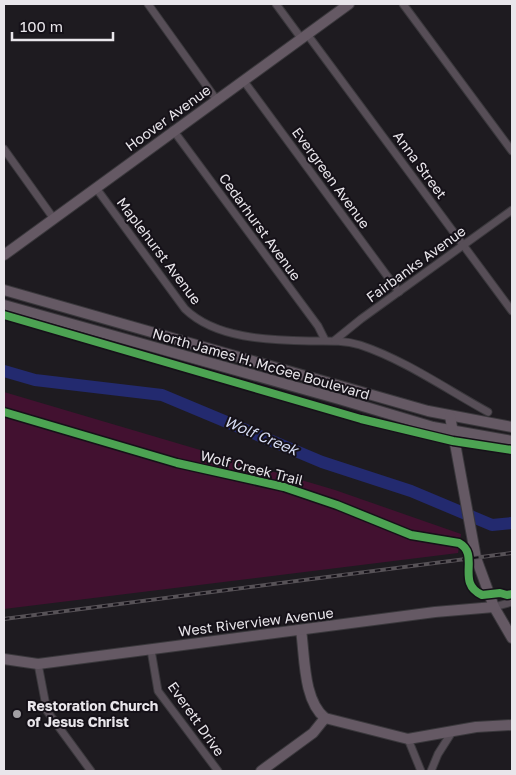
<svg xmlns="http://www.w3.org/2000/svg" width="516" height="775" font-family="'Golos Text',sans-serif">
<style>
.green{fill:#421130}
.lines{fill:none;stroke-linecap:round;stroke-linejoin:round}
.river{stroke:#232a6f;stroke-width:12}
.street-casing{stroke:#3a383c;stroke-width:9}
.secondary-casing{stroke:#3a383c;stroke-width:12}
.street{stroke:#574e57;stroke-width:7}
.secondary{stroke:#655964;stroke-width:10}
.rail-casing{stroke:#575257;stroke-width:4}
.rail{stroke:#151118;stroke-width:2;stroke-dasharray:5.5;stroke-linecap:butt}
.cycleway-casing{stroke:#151118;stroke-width:11}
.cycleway{stroke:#4ca352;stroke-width:8}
.poi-dot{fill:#a29fa4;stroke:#151118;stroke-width:2}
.labels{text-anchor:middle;stroke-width:4;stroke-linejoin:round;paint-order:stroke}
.street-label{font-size:14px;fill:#e9e6eb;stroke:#151118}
.poi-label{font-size:14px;font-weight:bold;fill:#e9e6eb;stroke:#151118;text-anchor:start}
.water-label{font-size:15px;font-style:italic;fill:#d5dbf2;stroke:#151118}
</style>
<rect width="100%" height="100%" fill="#1e1b20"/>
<polygon class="green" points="4,392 335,490 461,534 458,553 4,609"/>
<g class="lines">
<polyline class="river" points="4,371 35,380 162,395 322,462 411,491 492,525 512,523"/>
<g class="street-casing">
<g id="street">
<polyline points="148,4 216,99"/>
<polyline points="276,4 301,38"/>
<polyline points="403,4 512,151"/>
<polyline points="307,34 512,311"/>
<polyline points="243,80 399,292"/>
<polyline points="173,130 318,326 325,340"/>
<polyline points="4,149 54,219"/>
<path d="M96 188 185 309C216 339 269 340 311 341 327 341 343 340 360 345 405 360 446 389 488 412"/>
<polyline points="335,340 361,319 512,210"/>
<polyline points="494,607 512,602"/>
<polyline points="151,650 158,691 218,771"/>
<polyline points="38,664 47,711 91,771"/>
<polyline points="408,739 421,771"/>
<polyline points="431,771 438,754 452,732"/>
</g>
</g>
<g class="secondary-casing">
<g id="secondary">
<polyline points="4,255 349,4"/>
<polyline points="4,290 428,411 512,427"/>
<polyline points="4,305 339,399 433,427 512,441"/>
<polyline points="450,416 476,558 494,607 512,638"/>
<path d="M301 630C305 657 303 700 325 718L408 739 476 727 512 725"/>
<polyline points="4,659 38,664 435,612 494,607"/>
<polyline points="261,771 313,733 325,718"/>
</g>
</g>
<use href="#street" class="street"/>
<use href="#secondary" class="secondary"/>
<g class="rail-casing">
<polyline id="rail" points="4,619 512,553"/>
</g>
<use href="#rail" class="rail"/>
<g class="cycleway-casing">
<g id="cycleway">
<polyline points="4,315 361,419 453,441 512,450"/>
<path d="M4 412 177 463 284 487 337 505 411 535 459 543C481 555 455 583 482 595L500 593 507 595 512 594"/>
</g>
</g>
<use href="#cycleway" class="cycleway"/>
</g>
<circle class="poi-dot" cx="17" cy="714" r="5"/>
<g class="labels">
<g class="street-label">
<text transform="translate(168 118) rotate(-36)" y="5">Hoover Avenue</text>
<text transform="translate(420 165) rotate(54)" y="5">Anna Street</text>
<text transform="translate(331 178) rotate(54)" y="5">Evergreen Avenue</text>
<text transform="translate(260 227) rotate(54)" y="5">Cedarhurst Avenue</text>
<text transform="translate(159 251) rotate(53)" y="5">Maplehurst Avenue</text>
<text transform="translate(416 264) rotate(-36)" y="5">Fairbanks Avenue</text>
<text transform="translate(261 364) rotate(16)" y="5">North James H. McGee Boulevard</text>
<text transform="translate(252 468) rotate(14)" y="5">Wolf Creek Trail</text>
<text transform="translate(256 622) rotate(-7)" y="5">West Riverview Avenue</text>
<text transform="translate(196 719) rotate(55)" y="5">Everett Drive</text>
</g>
<g class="poi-label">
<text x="27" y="711">Restoration Church<tspan x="27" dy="16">of Jesus Christ</tspan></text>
</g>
<g class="water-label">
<text transform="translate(261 436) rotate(23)" y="5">Wolf Creek</text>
</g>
</g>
<rect width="516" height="775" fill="none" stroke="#e9e6eb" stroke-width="10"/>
<path d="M12 32v8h101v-8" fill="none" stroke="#e9e6eb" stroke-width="2.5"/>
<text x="20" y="32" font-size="15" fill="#e9e6eb" stroke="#151118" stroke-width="4" paint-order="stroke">100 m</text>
</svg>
